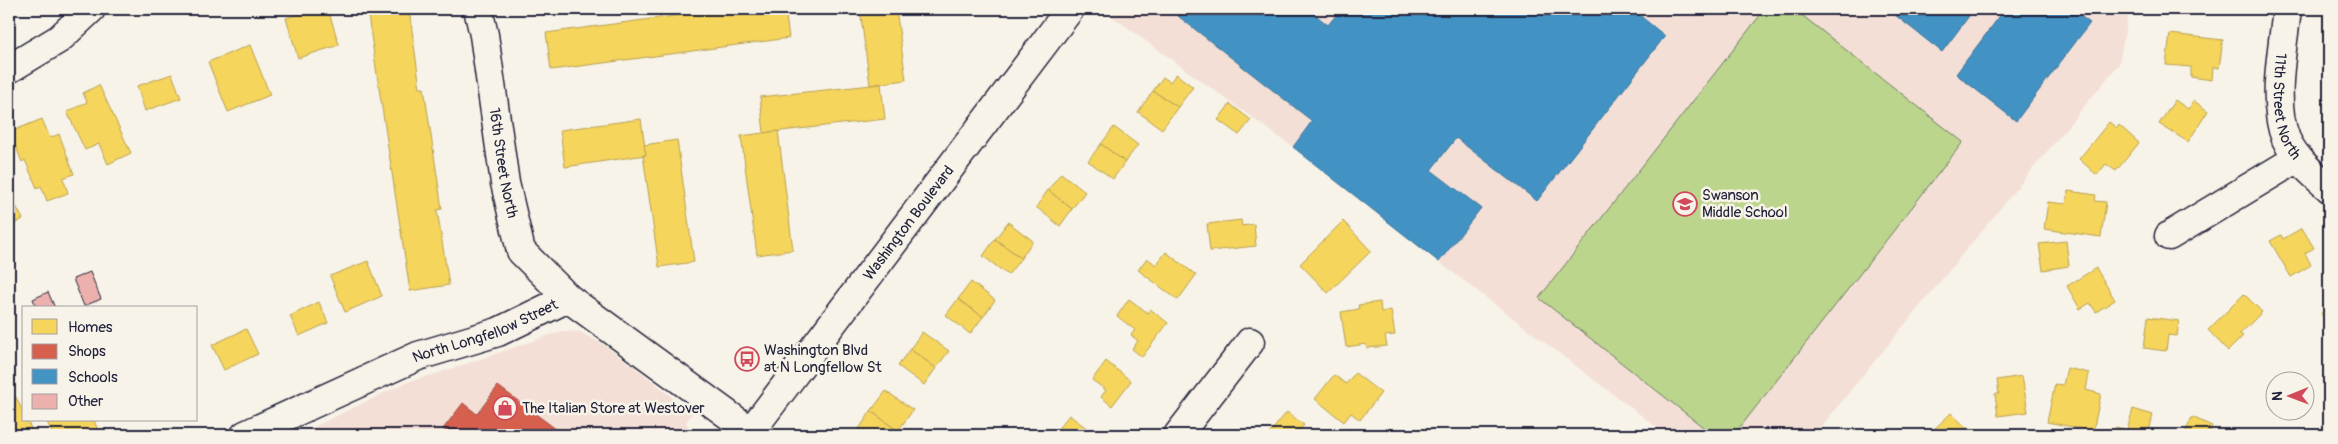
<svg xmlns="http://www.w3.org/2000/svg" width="2338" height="444" font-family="Pangolin,sans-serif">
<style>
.built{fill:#f4dfd6}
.green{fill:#bbd58c;stroke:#6e7c64}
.homes{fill:#f6d55c;stroke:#b69f52}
.shops{fill:#d6604d;stroke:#a04d48}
.schools{fill:#4393c3;stroke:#39719a}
.building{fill:#ecb1ac;stroke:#22223b}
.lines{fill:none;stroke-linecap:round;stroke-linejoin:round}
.minor-casing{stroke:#22223b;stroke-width:31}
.major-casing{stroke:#22223b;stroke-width:31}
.minor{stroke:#f7f3e8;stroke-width:28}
.major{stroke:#f7f3e8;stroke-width:28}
.labels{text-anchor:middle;stroke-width:5;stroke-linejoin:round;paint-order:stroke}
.street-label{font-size:15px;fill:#22223b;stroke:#f7f3e8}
.poi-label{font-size:15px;fill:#22223b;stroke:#f7f3e8;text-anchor:start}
</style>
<rect width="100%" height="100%" fill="#f7f3e8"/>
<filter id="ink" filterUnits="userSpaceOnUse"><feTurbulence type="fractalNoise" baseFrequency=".02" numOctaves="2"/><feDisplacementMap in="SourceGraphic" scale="10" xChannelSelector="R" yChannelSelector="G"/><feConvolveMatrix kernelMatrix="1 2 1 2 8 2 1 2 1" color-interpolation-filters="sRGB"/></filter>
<g filter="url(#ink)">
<g class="built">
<polygon points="1105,9 2129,9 2119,64 1814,435 1667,435 1439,262 1293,147 1103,10"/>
<polygon points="562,331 579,332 603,344 649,378 692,414 686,422 692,435 297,435 407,382 436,374"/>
</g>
<polygon class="green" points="1765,9 1794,9 1963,142 1734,435 1713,435 1539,298"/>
<g class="homes">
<polygon points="316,9 328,9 339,45 298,58 286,18"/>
<polygon points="367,9 409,9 420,88 424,88 442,209 437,210 449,285 410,291"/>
<polygon points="726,9 785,9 789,38 551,70 546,33"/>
<polygon points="860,9 896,9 906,80 870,85"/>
<polygon points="2170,34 2223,40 2219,68 2213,67 2212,80 2191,77 2191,67 2166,65"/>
<polygon points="250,45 270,95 228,112 208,62"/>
<polygon points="172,74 181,98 145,111 137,86"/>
<polygon points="1176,74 1193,87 1178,107 1153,91 1163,77 1170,82"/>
<polygon points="881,84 885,119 764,133 760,97"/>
<polygon points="99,85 131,153 108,164 99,144 85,150 67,112 87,102 83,93"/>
<polygon points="1153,91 1178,107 1162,129 1138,112"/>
<polygon points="2175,100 2188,109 2194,101 2208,111 2188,142 2159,124"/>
<polygon points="1230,104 1251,120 1239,135 1218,120"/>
<polygon points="42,119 50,138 59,134 74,174 63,178 68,193 47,201 41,186 37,188 25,160 22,162 10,132"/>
<polygon points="641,119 646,155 565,167 560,130"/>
<polygon points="2109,122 2117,128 2119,125 2139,143 2116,171 2106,164 2097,175 2079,159"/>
<polygon points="1114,127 1138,145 1125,162 1101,144"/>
<polygon points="778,131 793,250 757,255 741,136"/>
<polygon points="677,140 694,262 659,267 643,155 646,155 644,145"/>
<polygon points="1101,144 1125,162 1113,179 1088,161"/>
<polygon points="1061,173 1085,192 1072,209 1048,190"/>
<polygon points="1048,190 1072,209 1060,226 1036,207"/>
<polygon points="2068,191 2096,195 2095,201 2106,202 2101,237 2044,229 2048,202 2066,204"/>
<polygon points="9,193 23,219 9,227"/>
<polygon points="1241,220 1242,226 1254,224 1256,246 1210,251 1207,224"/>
<polygon points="1343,221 1371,251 1328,293 1300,264"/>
<polygon points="1008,222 1033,241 1021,258 995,239"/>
<polygon points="2302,228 2314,248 2305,253 2311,265 2291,277 2270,241 2281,235 2283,239"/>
<polygon points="995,239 1021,258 1008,275 983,256"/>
<polygon points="2066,241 2069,266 2043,270 2039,244"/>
<polygon points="1166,252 1196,275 1178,300 1138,270 1147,258 1156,265"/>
<polygon points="368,261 382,296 345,312 330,276"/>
<polygon points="2096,268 2115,300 2096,312 2090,303 2080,309 2067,286"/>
<polygon points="971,282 995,300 983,317 958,299"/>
<polygon points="2244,294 2262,312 2240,334 2243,336 2228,351 2208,330"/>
<polygon points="958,299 983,317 970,334 946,315"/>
<polygon points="1129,299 1148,313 1150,309 1168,323 1142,357 1132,349 1138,341 1131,335 1135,330 1117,316"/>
<polygon points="319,302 328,323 299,336 290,316"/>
<polygon points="1380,302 1381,312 1391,310 1395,335 1385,336 1387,346 1367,348 1366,344 1346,347 1341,312 1359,309 1358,305"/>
<polygon points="2329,309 2329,329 2321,313"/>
<polygon points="2148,317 2179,321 2177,336 2168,335 2166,351 2144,348"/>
<polygon points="246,329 258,354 224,370 212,345"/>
<polygon points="922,332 949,351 936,368 910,349"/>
<polygon points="910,349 936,368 924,385 898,366"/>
<polygon points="1106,361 1131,381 1112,406 1101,397 1106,390 1092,380"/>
<polygon points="2067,368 2089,373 2086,390 2101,394 2093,431 2047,422 2055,384 2063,385"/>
<polygon points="1355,373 1381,393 1360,420 1351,413 1344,422 1315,399 1334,375 1346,384"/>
<polygon points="2022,376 2028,412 1998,416 1995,394 1999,394 1997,380"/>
<polygon points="886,391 913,410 898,431 871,411"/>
<polygon points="16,397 24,414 24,420 27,420 34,435 9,435 9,401"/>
<polygon points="2133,409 2153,415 2148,435 2114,435 2116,427 2127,430"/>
<polygon points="871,411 898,431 895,435 862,435 857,432"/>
<polygon points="1287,412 1304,425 1299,431 1304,435 1268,435"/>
<polygon points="1951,413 1974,435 1928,435"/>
<polygon points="1069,415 1096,435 1053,435"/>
<polygon points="2192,417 2212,426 2208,435 2184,435"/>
<polygon points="46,420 94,420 98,431 89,435 53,435"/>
</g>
<polygon class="shops" points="498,386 564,435 452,435 443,429 463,403 477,414"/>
<g class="schools">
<polygon points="1183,9 1308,9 1328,25 1341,9 1632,9 1665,36 1537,201 1456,138 1431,170 1481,208 1439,262 1293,147 1312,121 1178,16"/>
<polygon points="1900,9 1960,9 1969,16 1942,52 1895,15"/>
<polygon points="2005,9 2071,9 2090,23 2016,121 1956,74"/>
</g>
<g class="building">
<polygon points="90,272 101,299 84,306 73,279"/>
<polygon points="48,292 55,308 37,308 33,299"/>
</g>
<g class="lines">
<g class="minor-casing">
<g id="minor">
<path id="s1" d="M478 9 484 35 505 183 521 251 568 298"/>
<path id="s2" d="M2287 9C2283 47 2271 103 2286 139 2295 159 2313 174 2329 188"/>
<polyline points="9,69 59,39 91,9"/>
<polyline points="2169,236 2298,158"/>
<path id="s3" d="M245 435 418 356 498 332 568 298 756 435"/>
<polyline points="1178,435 1250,342"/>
</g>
</g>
<g class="major-casing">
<g id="major">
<path id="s4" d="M748 435 1070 9"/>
</g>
</g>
<use href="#minor" class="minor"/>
<use href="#major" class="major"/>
</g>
</g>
<defs>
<g id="school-ring" transform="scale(1.25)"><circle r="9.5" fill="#f7f3e8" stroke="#d1495b" stroke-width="1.5"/><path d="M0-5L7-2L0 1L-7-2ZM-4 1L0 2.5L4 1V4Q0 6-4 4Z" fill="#d1495b"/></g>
<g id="bus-ring" transform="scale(1.25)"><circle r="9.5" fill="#f7f3e8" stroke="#d1495b" stroke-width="1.5"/><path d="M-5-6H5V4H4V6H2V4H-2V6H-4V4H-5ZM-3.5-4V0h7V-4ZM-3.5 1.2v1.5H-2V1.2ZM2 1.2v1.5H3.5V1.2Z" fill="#d1495b"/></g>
<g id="shop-ring" transform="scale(1.25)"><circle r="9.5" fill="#f7f3e8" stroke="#d1495b" stroke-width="1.5"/><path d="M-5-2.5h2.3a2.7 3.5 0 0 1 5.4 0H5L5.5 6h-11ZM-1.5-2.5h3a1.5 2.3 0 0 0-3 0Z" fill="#d1495b"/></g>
</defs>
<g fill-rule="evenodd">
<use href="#school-ring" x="1685" y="204"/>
<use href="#bus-ring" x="747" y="359"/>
<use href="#shop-ring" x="505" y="408"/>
</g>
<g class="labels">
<g class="street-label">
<text dy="5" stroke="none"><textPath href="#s2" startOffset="99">11th Street North</textPath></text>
<text dy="5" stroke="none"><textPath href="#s1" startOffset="156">16th Street North</textPath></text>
<text dy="5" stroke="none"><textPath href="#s4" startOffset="266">Washington Boulevard</textPath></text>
<text dy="5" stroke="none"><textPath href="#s3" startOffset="262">North Longfellow Street</textPath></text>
</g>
<g class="poi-label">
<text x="1702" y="200">Swanson<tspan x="1702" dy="17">Middle School</tspan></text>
<text x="764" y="355">Washington Blvd<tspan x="764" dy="17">at N Longfellow St</tspan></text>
<text x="522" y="413">The Italian Store at Westover</text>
</g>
</g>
<rect width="2338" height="444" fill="none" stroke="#f7f3e8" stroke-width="30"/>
<rect x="15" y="15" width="2308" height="414" fill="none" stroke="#22223b" stroke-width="2" filter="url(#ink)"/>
<rect x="22" y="306" width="175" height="115" fill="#f7f3e8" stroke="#a29fa3"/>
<rect x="32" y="319" width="25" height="15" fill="#f6d55c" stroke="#a29fa3"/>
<text x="68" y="332" font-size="15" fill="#22223b">Homes</text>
<rect x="32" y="344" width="25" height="15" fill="#d6604d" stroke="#a29fa3"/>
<text x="68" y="356" font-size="15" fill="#22223b">Shops</text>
<rect x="32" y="369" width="25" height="15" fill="#4393c3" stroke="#a29fa3"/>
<text x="68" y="382" font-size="15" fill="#22223b">Schools</text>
<rect x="32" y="394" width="25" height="15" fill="#ecb1ac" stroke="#a29fa3"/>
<text x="68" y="406" font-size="15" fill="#22223b">Other</text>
<g transform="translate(2290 396) rotate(269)"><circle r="24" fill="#f7f3e8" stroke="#a29fa3"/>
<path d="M0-4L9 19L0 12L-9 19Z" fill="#d1495b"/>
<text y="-8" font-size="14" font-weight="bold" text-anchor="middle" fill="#22223b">N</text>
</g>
</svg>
